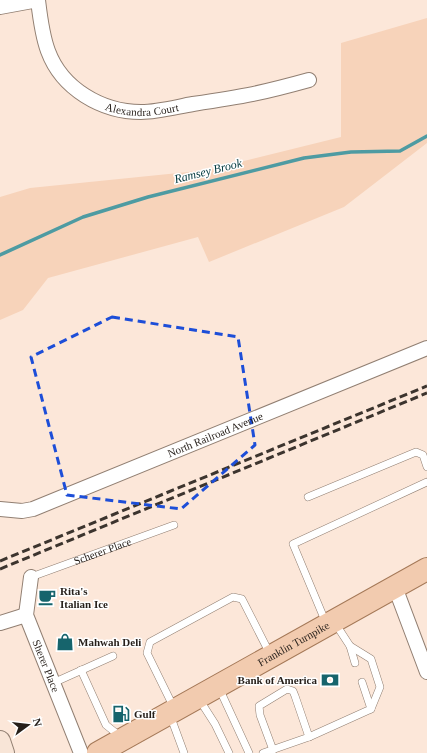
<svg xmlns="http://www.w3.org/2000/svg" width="427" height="753" font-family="Georgia,serif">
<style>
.green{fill:#f7d3ba}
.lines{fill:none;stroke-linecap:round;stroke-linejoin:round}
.stream{stroke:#4e9ba2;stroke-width:3.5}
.lane-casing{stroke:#917f72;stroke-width:8}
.street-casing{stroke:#917f72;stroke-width:16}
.secondary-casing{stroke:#917f72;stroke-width:22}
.primary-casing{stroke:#a57958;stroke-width:24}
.lane{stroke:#fff;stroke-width:7}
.street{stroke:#fff;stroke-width:14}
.secondary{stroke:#f8e5d7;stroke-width:20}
.primary{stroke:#f2cbaf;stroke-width:22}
.rail{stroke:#3c342e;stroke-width:3;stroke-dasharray:8 4;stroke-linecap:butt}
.marked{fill:none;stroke:#1d4ed8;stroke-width:3;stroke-dasharray:8 5;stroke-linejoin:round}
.labels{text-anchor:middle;stroke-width:3;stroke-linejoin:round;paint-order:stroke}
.street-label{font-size:11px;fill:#261f1a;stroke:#fff}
.poi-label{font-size:11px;font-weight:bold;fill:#261f1a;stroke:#fff;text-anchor:start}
.water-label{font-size:12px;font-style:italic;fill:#00383d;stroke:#fff}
</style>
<rect width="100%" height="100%" fill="#fce7d9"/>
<polygon class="green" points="427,18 427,143 344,207 209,262 198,237 48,278 23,310 0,320 0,197 30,188 208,170 341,137 341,43"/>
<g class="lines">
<polyline class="stream" points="0,255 83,217 148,197 304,158 351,152 400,151 427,136"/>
<g class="lane-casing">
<g id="lane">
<polyline points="308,497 416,452 423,455 427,467"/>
<path id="s1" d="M31 577 174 525"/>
<polyline points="326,623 293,544 427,482"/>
<polyline points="335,623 350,646 371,659 380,687 371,709"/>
<polyline points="350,646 355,663"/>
<polyline points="81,670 106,725 121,737"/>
<polyline points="53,683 113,656"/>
<polyline points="219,688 249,753"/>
<polyline points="199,699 215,724 229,753"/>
<polyline points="174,708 147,653 150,642 233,597 242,599 270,654"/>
<polyline points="170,715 184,753"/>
<polyline points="273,750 260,715 259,706 287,689 293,691 295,696 309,737"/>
<polyline points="263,753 309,737 371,709 362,682"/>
</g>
</g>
<g class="street-casing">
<g id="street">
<path id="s2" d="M38 0C40 17 42 35 48 51 62 89 102 112 141 112 158 112 176 107 193 104 213 101 233 98 253 94 272 90 291 85 309 80"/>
<polyline points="0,7 38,0"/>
<path id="s3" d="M0 509 22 511 33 509 427 348"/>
<path id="s4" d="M31 577 26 615 81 753"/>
<polyline points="395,587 427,672"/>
<polyline points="0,623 26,615"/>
</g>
</g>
<g class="secondary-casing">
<polyline id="secondary" points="0,741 4,753"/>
</g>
<g class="primary-casing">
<g id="primary">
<path id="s5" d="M98 753 427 569"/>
</g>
</g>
<use href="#lane" class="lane"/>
<use href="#street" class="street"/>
<use href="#secondary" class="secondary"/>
<use href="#primary" class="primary"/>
<g class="rail">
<polyline points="0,561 427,386"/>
<polyline points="0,569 427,393"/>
</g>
</g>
<path class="marked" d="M112 317 238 337 255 445 181 509 67 495 31 357Z"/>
<defs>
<g id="cafe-bare" transform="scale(1.38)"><path d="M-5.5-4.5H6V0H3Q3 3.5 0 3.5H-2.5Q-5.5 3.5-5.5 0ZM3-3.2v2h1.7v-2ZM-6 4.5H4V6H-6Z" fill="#16646c" stroke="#fff" stroke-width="2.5" paint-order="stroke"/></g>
<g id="shop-bare" transform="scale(1.38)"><path d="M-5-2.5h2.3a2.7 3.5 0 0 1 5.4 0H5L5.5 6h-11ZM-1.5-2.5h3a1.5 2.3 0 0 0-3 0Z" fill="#16646c" stroke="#fff" stroke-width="2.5" paint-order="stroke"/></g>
<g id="bank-bare" transform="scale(1.38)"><path d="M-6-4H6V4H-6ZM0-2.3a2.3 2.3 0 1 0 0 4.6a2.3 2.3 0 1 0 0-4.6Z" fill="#16646c" stroke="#fff" stroke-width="2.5" paint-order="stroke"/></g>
<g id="fuel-bare" transform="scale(1.38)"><path d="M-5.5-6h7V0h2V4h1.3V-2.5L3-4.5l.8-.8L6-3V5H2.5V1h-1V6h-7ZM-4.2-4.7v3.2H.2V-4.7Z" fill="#16646c" stroke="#fff" stroke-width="2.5" paint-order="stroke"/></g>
</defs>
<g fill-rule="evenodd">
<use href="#cafe-bare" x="47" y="597"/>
<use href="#shop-bare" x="65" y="642"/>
<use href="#bank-bare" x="330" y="680"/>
<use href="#fuel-bare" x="121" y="714"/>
</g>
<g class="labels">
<g class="street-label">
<text dy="4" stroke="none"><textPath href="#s2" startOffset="171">Alexandra Court</textPath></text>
<text dy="4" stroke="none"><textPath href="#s3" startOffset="230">North Railroad Avenue</textPath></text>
<text dy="4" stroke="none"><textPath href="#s1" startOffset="76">Scherer Place</textPath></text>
<text dy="4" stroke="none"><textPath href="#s5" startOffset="224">Franklin Turnpike</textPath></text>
<text dy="4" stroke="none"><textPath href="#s4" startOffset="93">Sherer Place</textPath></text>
</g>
<g class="poi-label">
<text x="60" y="595">Rita's<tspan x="60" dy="13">Italian Ice</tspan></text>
<text x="78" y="646">Mahwah Deli</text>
<text x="317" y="684" text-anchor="end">Bank of America</text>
<text x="134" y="718">Gulf</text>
</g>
<g class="water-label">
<text transform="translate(208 171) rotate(-14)" y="4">Ramsey Brook</text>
</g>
</g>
<g transform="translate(28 725) rotate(75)" stroke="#ffffff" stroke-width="3" paint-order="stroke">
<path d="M0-3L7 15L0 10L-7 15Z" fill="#261f1a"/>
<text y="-6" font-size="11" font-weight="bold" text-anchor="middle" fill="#261f1a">N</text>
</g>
</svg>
